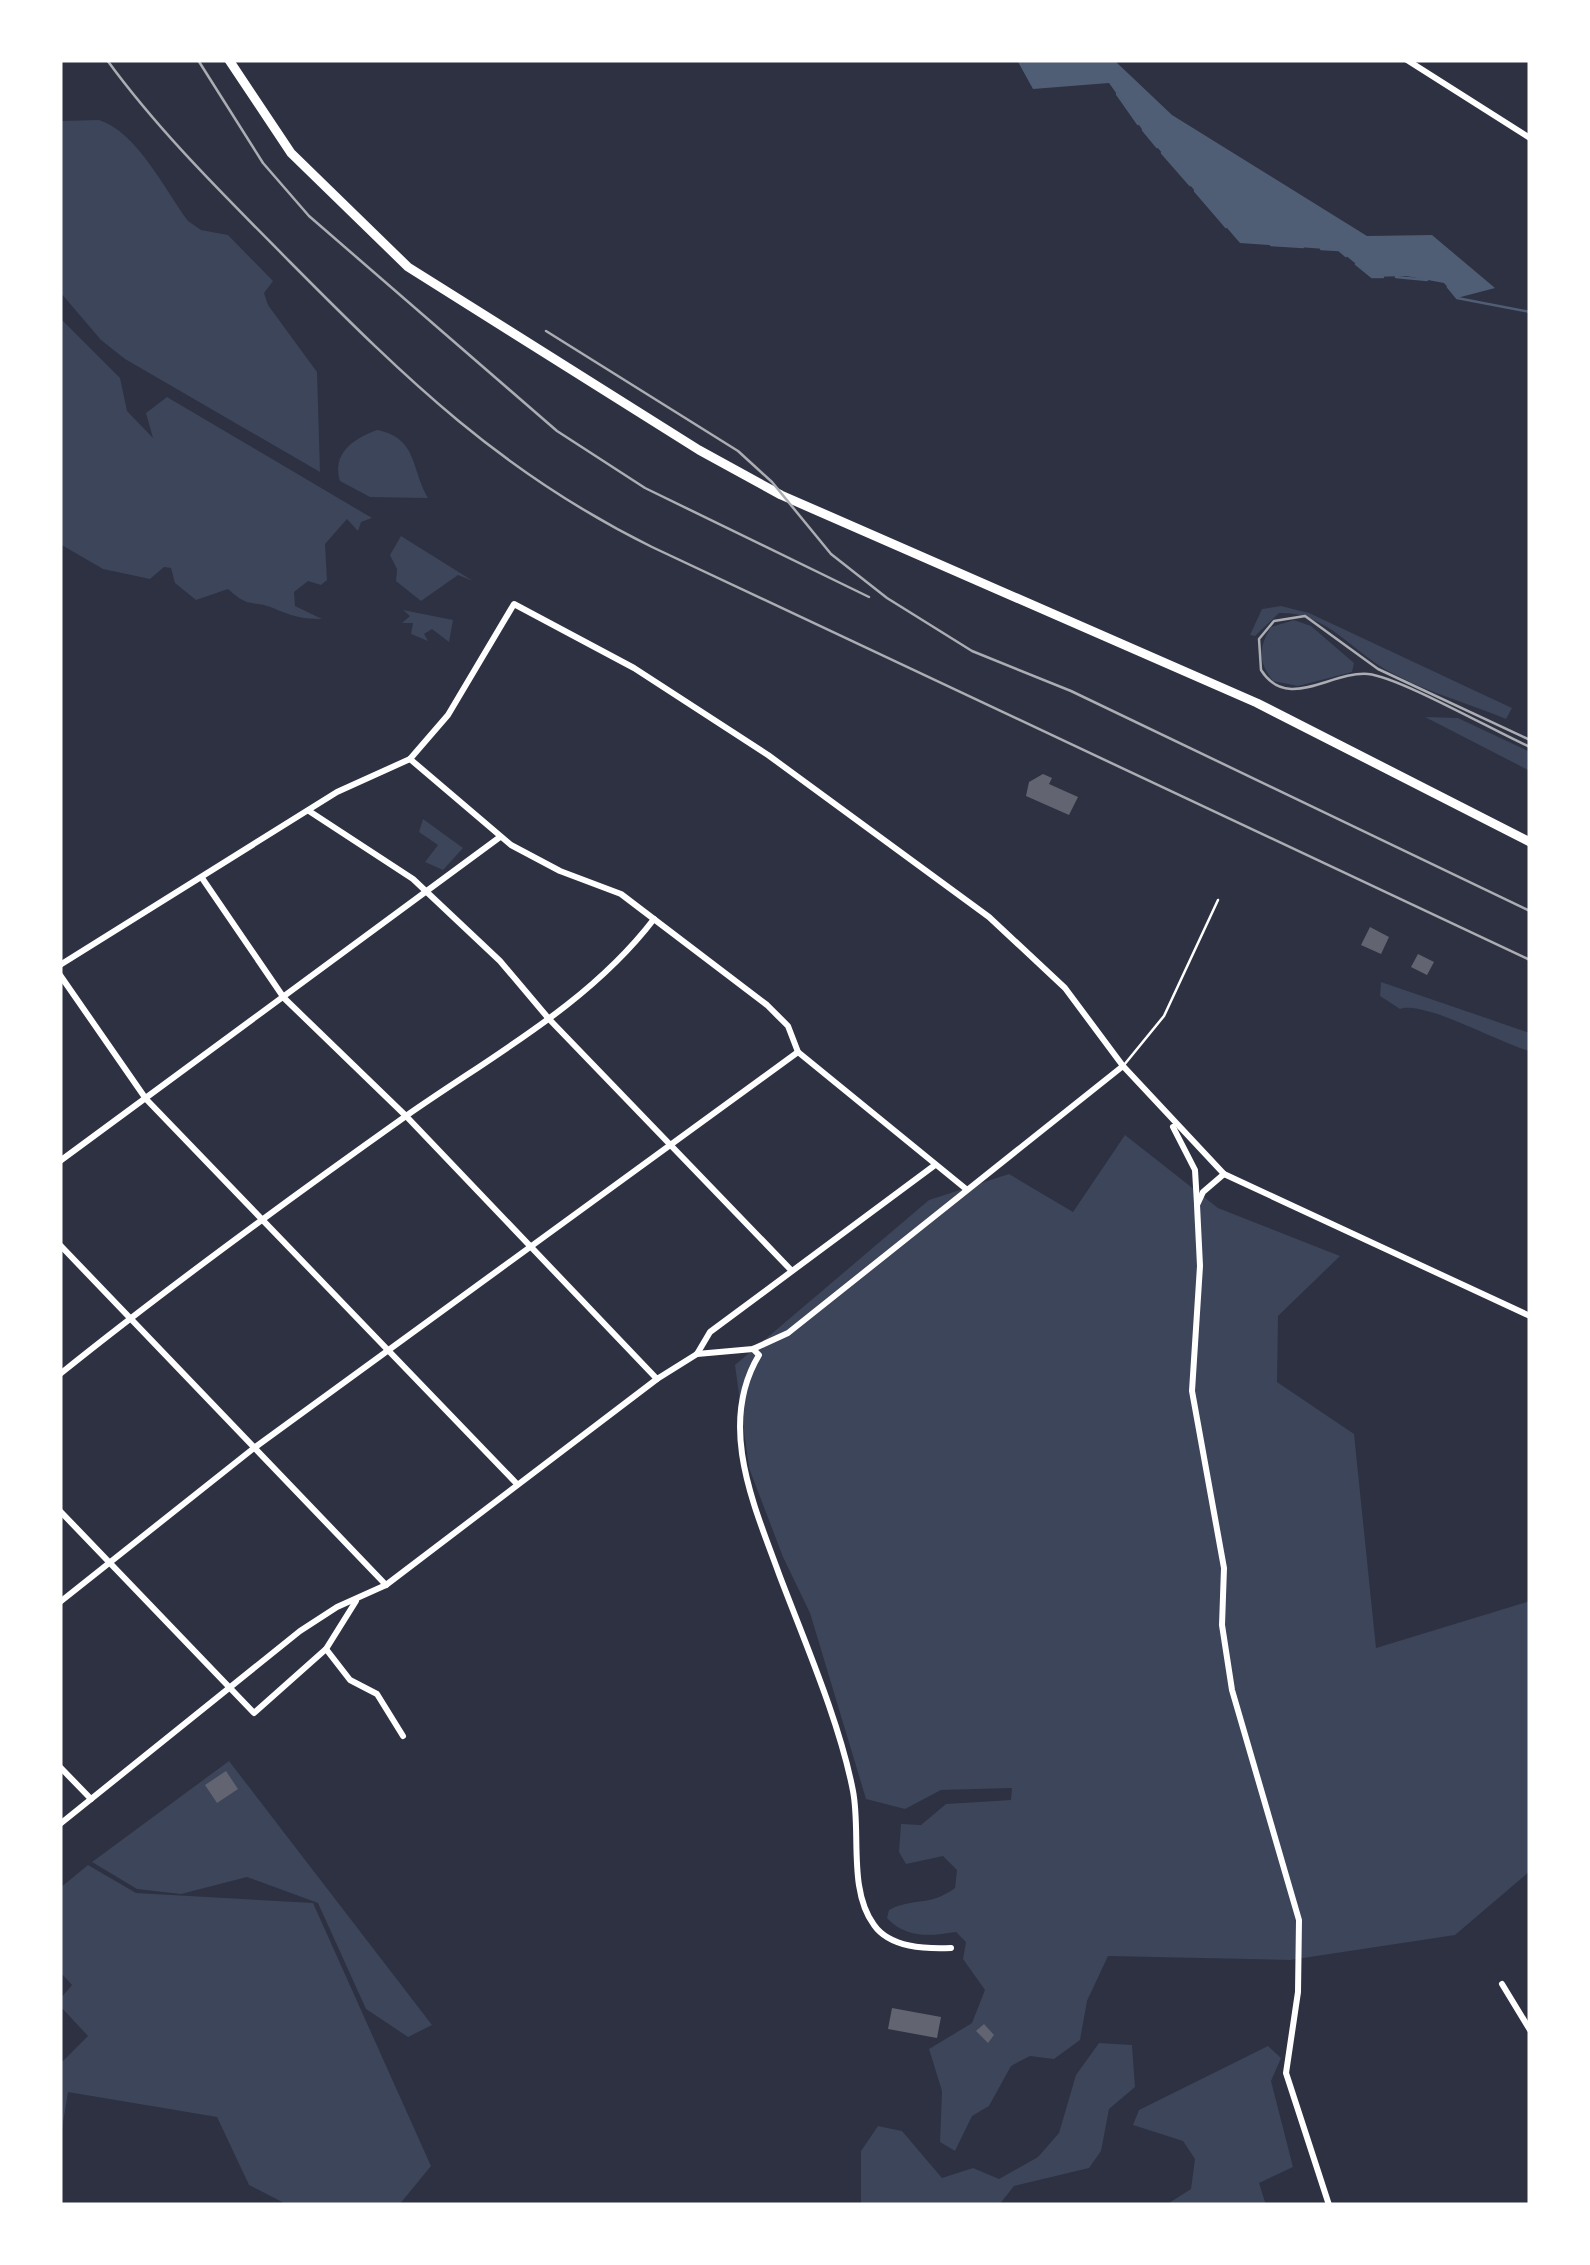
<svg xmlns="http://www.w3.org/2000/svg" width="1590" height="2265" font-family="Manrope,sans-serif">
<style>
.green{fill:#3c4559}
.water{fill:#4f5d75}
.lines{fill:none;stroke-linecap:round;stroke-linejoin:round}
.stream{stroke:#4f5d75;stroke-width:2.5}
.building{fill:#626471}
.service{stroke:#fff;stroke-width:2.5}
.minor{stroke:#fff;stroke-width:6}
.secondary{stroke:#fff;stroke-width:9}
.tram{stroke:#abadb3;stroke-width:2.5}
.rail{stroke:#abadb3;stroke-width:2.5}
</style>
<rect width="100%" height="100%" fill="#2d3142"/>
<g class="green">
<path d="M99 120C137 132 165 190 188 221L201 230 228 235 273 281 264 293 268 305 317 372 320 472 125 359 101 340 60 292V121Z"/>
<path d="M60 318 120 378 127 411 153 438 146 413 167 397 372 518 361 522 358 531 347 519 325 544 327 580 321 585 308 581 294 592 295 606 322 619C302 619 291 616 273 608 252 599 251 610 228 589L196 600 175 583 171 568 164 567 150 579 103 569 60 544Z"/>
<path d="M377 430C418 438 411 469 428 498L370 497 340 481C332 454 352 439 377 430Z"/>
<polygon points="401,536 473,581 458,575 421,601 396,581 397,569 390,555"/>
<path d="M1281 606 1309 613 1512 708 1506 719C1468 703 1429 693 1392 673 1353 653 1326 611 1279 613L1255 636 1250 635 1262 609Z"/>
<polygon points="403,610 453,620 449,642 432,629 424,634 428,641 411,634 413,623 402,623 410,616"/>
<path d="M1294 620 1311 626 1354 663 1352 672 1298 686 1273 681C1258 662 1258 648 1271 627Z"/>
<polygon points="1425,717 1458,718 1530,752 1530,771"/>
<polygon points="423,819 463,848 443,870 425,862 438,845 419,832"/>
<path d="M1381 982 1530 1033V1051C1501 1044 1424 1000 1400 1009L1380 996Z"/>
<path d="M1125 1135 1218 1208 1340 1256 1278 1316 1277 1382 1354 1434 1376 1648 1530 1601V1871L1455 1935 1290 1960 1108 1956 1087 2001 1080 2040 1054 2059 1030 2056 1011 2066 989 2106 972 2116 955 2151 940 2142 942 2091 929 2049 972 2023 985 1990 963 1959 966 1942 956 1932C931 1936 906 1939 887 1918L889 1910C914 1897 929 1907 955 1888L957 1870 943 1856 906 1864 899 1852 901 1824 921 1825 946 1804 1011 1800 1012 1788 941 1790 905 1809 866 1799 810 1613 783 1557 749 1468 735 1365 929 1200 1009 1174 1073 1212Z"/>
<polygon points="229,1761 432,2025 408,2037 366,2009 318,1903 247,1877 181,1894 137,1889 92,1862"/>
<polygon points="88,1865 136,1893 313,1903 431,2166 399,2205 288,2205 249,2185 217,2117 68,2092 60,2141 60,2064 88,2036 60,2006 60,1999 72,1985 60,1972 60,1888"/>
<polygon points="1099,2043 1132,2045 1135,2087 1109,2109 1101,2151 1089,2168 1014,2186 999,2205 861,2205 861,2151 878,2126 902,2131 942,2178 973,2168 999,2179 1038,2157 1059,2133 1076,2075"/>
<polygon points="1268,2046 1281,2058 1271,2081 1293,2167 1259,2183 1266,2205 1166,2205 1191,2189 1195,2159 1183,2141 1133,2125 1139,2110"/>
</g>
<polygon class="water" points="1017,60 1114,60 1172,115 1367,236 1432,235 1495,288 1457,298 1444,283 1406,276 1372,277 1339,250 1240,243 1144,132 1109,83 1033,89"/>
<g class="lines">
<g class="stream">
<polyline points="1117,94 1138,124"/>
<polyline points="1143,130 1157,147"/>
<polyline points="1162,153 1190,185"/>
<polyline points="1195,191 1226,227"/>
<polyline points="1271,245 1303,247"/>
<polyline points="1321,249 1339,250 1346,256"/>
<polyline points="1356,264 1372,277 1383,277"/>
<polyline points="1396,277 1427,280"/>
<polyline points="1448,287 1457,298 1530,312"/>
</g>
</g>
<g class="building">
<polygon points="1043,774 1052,778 1049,784 1078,797 1069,815 1026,796 1029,782"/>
<polygon points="1370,927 1389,937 1381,954 1361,945"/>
<polygon points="1418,954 1434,962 1427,975 1411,967"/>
<polygon points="226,1771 238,1789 217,1803 205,1785"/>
<polygon points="892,2008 941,2017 937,2038 888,2029"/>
<polygon points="984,2024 994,2035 988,2043 976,2031"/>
</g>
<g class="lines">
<polyline class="service" points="1124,1065 1164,1016 1218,900"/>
<g class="minor">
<polyline points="1407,60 1530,138"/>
<polyline points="410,759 511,845 560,871 621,894 767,1005 788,1026 798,1052 966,1189"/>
<polyline points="309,811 413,879 500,961 549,1019 791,1270"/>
<polyline points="202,878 284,998 406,1116 657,1379"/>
<polyline points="60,965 337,792 410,759 448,715 514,604 634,668 768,755 989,917 1065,988 1123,1066 1224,1174 1530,1316"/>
<polyline points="60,975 146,1099 517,1484"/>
<polyline points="1173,1127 1195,1170 1197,1204"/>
<polyline points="60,1161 500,837"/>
<polyline points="1224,1174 1203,1192 1197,1205 1200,1266 1192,1391 1224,1568 1222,1625 1232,1690 1299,1920 1298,1992 1286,2073 1329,2205"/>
<polyline points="60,1245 386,1585"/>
<path d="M753 1349 759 1355C717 1425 754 1505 779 1574 804 1640 840 1723 853 1791 861 1832 848 1890 874 1925 890 1948 926 1949 951 1948"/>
<polyline points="697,1354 753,1349 788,1333 1123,1066"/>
<path d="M60 1374C172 1284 289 1199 406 1116 493 1055 589 1004 654 919"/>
<polyline points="60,1511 254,1713 326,1649 356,1601"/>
<polyline points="60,1602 254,1448 798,1052"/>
<polyline points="326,1649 350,1680 377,1694 403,1736"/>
<polyline points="60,1767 91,1799"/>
<polyline points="60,1824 300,1631 337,1607 386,1585 657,1379 697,1354 710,1332 935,1165"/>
<polyline points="1502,1984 1530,2030"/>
</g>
<polyline class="secondary" points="229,60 291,153 408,267 699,450 781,495 1257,703 1530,842"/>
<path class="tram" d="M1530 740 1378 669 1305 616 1274 621 1259 639 1261 670C1288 712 1330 671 1368 674 1399 677 1496 732 1530 747"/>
<g class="rail">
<path d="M107 60C161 134 226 197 290 262 407 380 502 473 652 547L1530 960"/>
<polyline points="198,60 263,163 309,216 557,431 645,488 869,597"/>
<polyline points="546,331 738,451 772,482 831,554 887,598 972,651 1071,691 1530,911"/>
</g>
</g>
<rect width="1590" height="2265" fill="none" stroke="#ffffff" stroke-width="125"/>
</svg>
